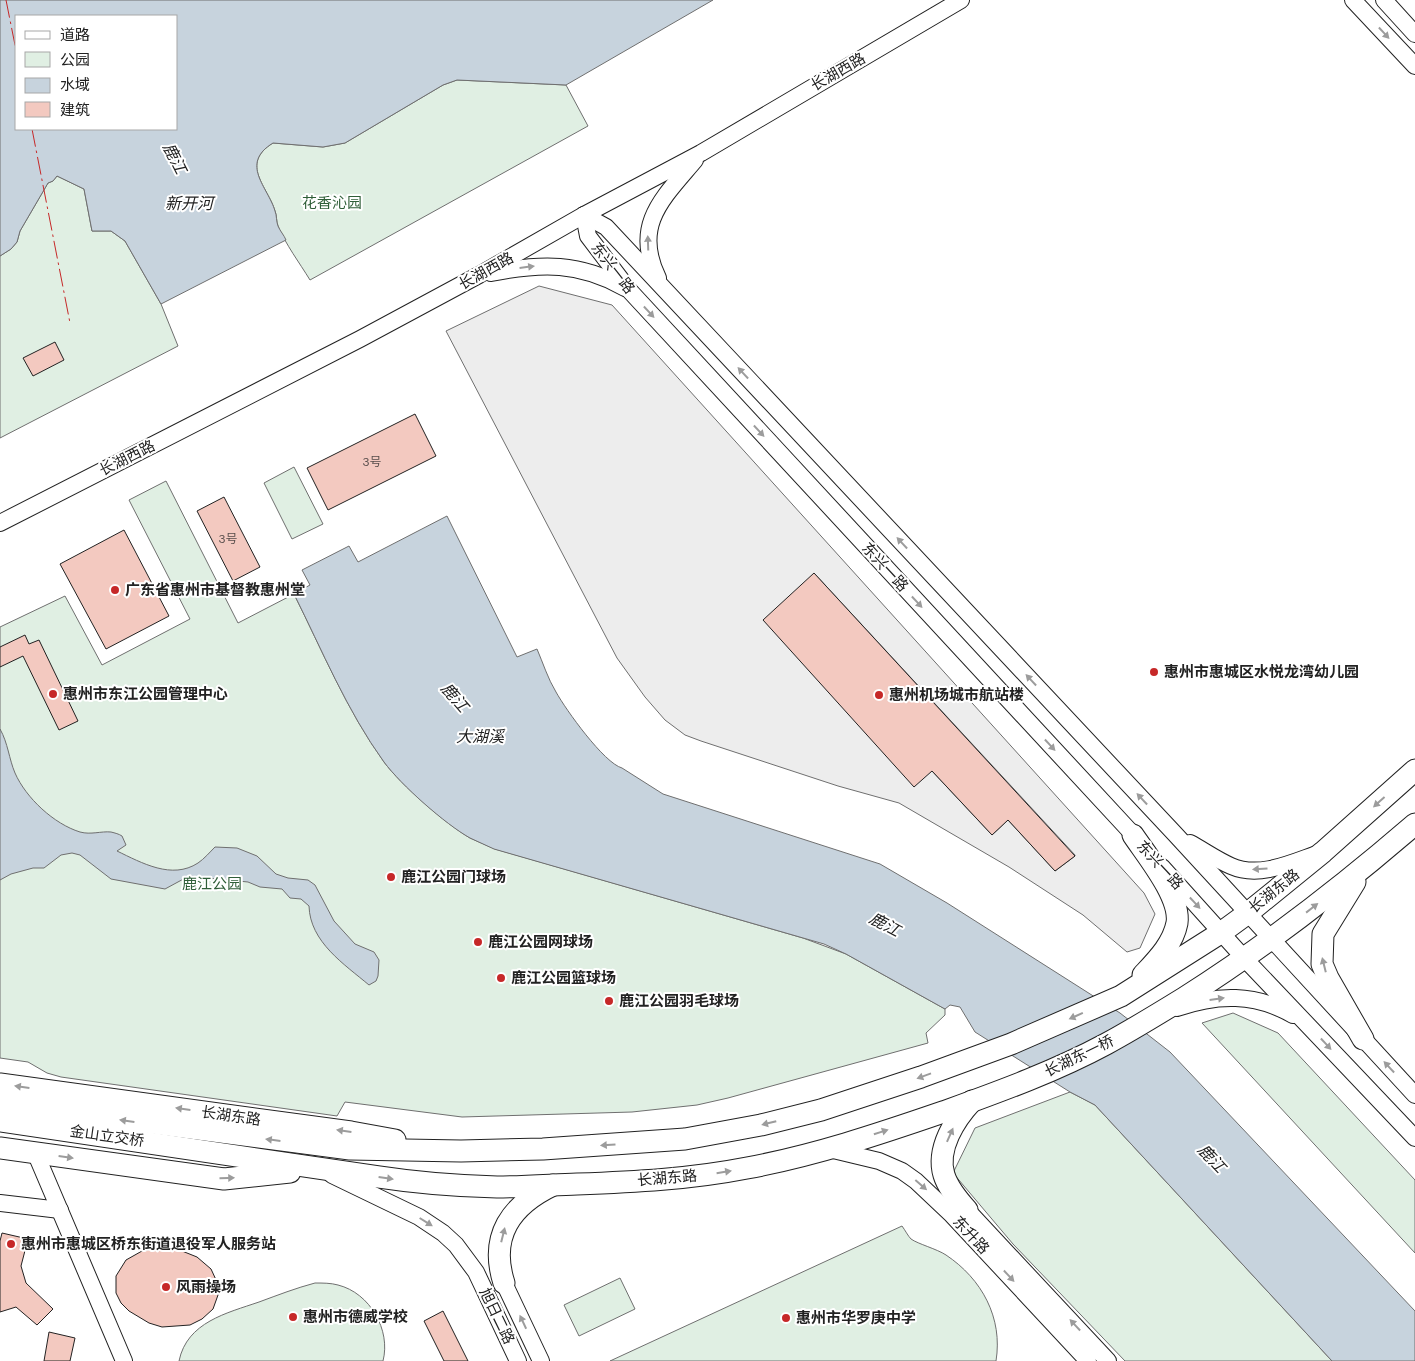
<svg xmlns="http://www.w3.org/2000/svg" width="1415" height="1361" font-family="Karla,'Noto Sans SC',sans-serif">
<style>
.green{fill:#e0efe3;stroke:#6f6f6f}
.parking{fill:#ededed;stroke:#6f6f6f;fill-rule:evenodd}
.water{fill:#c7d3dd;stroke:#6f6f6f;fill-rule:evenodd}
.building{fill:#f3c9c0;stroke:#222}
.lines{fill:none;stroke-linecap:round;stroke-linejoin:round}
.minor-casing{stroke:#222;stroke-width:18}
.major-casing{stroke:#222;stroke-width:23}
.minor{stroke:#fff;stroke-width:16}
.major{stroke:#fff;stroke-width:21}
.power{stroke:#c62828;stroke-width:1;stroke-dasharray:18 4 2.5 4;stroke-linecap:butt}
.oneway{fill:#9c9c9c}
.poi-dot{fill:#c62828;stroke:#fff;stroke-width:2}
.labels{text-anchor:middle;stroke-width:4;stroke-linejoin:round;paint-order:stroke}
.number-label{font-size:12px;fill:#564c4a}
.street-label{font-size:15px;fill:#222;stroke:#fff}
.park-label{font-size:15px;fill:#2f5e38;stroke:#fff}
.poi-label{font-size:15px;font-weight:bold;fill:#222;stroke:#fff;text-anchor:start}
.water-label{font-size:16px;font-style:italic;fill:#222;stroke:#fff}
</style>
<rect width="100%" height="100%" fill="#fff"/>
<g class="green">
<path d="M457 80 566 85 588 126 310 280C299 262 286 245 278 226 276 221 277 215 275 211 268 187 239 164 273 143L323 147 345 143 443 85Z"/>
<polygon points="57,176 84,189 92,231 111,231 125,241 161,304 178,346 0,438 0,256 11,249 17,242 20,231 48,183 53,181"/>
<polygon points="294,467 323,524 292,539 264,483"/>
<path d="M166 481 238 623 294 594C322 650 347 711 384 762 401 785 446 824 470 838 478 842 487 845 495 849L803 938 846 954 945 1009V1015L926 1033 928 1043 728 1098 697 1105 632 1112 462 1117 345 1102 337 1116 61 1077 47 1073 28 1062 0 1058V627L65 596 102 665 190 619 129 500Z"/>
<polygon points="1233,1013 1278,1033 1415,1180 1415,1253 1202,1023"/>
<polygon points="1070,1092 1095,1105 1332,1361 1125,1361 1013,1244 953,1173 975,1128"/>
<path d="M902 1226C905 1230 908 1236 911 1239 918 1244 937 1249 946 1255 982 1279 1003 1318 996 1361H610Z"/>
<polygon points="620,1278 635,1309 579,1336 564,1305"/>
<path d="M315 1283C323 1283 331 1283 338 1285 370 1293 391 1330 383 1361H179C187 1322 227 1313 259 1302 278 1295 296 1288 315 1283Z"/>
</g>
<path class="parking" d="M539 286 612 305 1144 893 1155 914 1140 948 1127 952 1083 915 1009 867 899 803 838 786 701 741 685 735 665 720 645 697 617 658 446 331ZM814 573 1075 855V856L1055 871 1008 820 992 835 932 771Z"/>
<g class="water">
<path d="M0 0H713L566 85 457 80 443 85 345 143 323 147 273 143C239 164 268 187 275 211 277 216 276 221 278 226 280 231 284 235 286 240L161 304 125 241 111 231H92L84 189 57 176 53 181 48 183 20 231 17 242 11 249 0 256ZM176 16V129H16V16Z"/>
<path d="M447 516 517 657 537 649C543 663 548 679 556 692 566 710 604 763 622 768L663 794 880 864 947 903 1120 1013 1170 1052 1415 1311V1361H1332L1095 1105 1070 1092 975 1032 960 1007 950 1005 945 1009 846 954 824 944 494 849C486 845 478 842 470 838 445 824 401 785 384 762 347 711 322 650 294 594L310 585 302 570 349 546 358 562Z"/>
<path d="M0 729C8 743 9 759 15 773 26 798 54 824 80 832 91 835 101 831 111 832 115 833 119 834 122 836L126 845 117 851C142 863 172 880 198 863 204 859 210 852 215 847L237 848 257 856 276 874 288 878 308 880 315 885 334 921 355 944 374 952 379 960 378 976 376 981 369 985C344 964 310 942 309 906L301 899 290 898 282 889 260 887 248 882 189 876 165 889 111 879 80 855 72 853 61 855 44 868H33L11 874 0 880Z"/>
</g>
<g class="building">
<polygon points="55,342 64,360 33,376 23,358"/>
<polygon points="415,414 436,456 328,510 307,468"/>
<polygon points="224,497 260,567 233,581 197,511"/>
<polygon points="124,530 169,616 106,649 60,564"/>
<polygon points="814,573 1075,856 1055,871 1008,820 992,835 932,771 914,787 763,620"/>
<polygon points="25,635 29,644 39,640 78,721 59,730 23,656 0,667 0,647"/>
<polygon points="2,1233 28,1239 21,1266 26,1283 53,1309 37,1325 16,1307 0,1312 0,1241"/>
<polygon points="163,1247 177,1249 197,1257 211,1269 217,1282 218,1295 213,1309 202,1319 190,1325 162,1327 149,1323 129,1311 121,1303 116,1293 116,1276 126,1260 142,1251"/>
<polygon points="443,1311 468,1361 444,1361 424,1321"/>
<polygon points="49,1332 75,1338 70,1361 44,1361"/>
</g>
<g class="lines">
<g class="minor-casing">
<g id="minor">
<polyline points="1353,0 1415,66"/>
<polyline points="1384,0 1415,34"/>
<polyline points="584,215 588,236 629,290 1141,843"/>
<polyline points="584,215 606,227 1175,834 1415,1095"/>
<path d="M491 273C541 263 580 262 625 288"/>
<path d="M658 278C632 225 663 198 695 160"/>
<polyline points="0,523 360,339 479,275 584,215 701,153 961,0"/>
<path d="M1190 843C1203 850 1217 860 1231 866 1258 878 1289 864 1314 855"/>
<polyline points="1162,867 1244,958 1415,1138"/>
<path d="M1177 1008C1217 994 1255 993 1293 1015"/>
<polyline points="829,1149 879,1161 902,1171 916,1181 952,1215 1088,1361"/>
<polyline points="35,1152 124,1361"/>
<polyline points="332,1175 419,1217 443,1233 456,1245 476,1272 518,1361"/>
<polyline points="0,1203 60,1210"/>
<polyline points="967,1210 1108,1361"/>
<polyline points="504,1283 541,1361"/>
</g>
</g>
<g class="major-casing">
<g id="major">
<path d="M1133 835C1147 856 1181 897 1177 923 1173 944 1157 960 1143 975"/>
<polyline points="1355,882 1323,934 1322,964 1328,978 1363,1039"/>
<polyline points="0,1084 351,1132 395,1140"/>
<polyline points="0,1103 350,1149 461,1151 543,1149 685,1139 761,1125 821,1110 921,1077 1011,1044 1121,996 1222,932 1248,913 1323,852 1415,770"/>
<path d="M0 1121 379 1177C418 1183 458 1186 497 1187 524 1187 550 1185 577 1184 634 1182 691 1179 747 1168 813 1156 879 1134 943 1112 998 1092 1054 1072 1106 1044 1132 1030 1158 1014 1184 998 1266 946 1342 887 1415 824"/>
<polyline points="0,1148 224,1179 290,1172"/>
<path d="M967 1210C958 1200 948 1188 944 1175 936 1149 955 1119 972 1101"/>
<path d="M504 1283C489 1236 511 1205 553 1185"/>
</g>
</g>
<use href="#minor" class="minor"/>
<use href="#major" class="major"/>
<g class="power">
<polyline points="6,0 16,50"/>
<polyline points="32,129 70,323"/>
</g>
</g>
<defs><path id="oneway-solid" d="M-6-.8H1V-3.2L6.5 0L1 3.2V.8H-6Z" transform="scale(1.25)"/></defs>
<g class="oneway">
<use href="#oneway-solid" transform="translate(1384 33) rotate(47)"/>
<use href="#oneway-solid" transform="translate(648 243) rotate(-92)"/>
<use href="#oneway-solid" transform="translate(527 267) rotate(-7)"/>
<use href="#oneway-solid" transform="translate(649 312) rotate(47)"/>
<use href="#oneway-solid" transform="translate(743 373) rotate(-133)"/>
<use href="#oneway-solid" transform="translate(759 431) rotate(47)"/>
<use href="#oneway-solid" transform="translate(902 543) rotate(-133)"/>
<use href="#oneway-solid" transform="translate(917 602) rotate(47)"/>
<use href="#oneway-solid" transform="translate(1031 680) rotate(-133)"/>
<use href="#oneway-solid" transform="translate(1050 745) rotate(47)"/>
<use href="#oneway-solid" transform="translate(1142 799) rotate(-133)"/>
<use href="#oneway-solid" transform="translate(1379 802) rotate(138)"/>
<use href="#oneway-solid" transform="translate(1260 869) rotate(176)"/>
<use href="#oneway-solid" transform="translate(1195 903) rotate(47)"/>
<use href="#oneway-solid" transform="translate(1312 908) rotate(-38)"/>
<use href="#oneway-solid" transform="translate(1324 965) rotate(-104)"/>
<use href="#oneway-solid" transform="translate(1217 999) rotate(-8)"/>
<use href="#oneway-solid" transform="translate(1076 1016) rotate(156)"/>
<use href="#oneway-solid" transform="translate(1326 1044) rotate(47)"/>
<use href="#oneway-solid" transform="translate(1389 1067) rotate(-133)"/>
<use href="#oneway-solid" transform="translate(924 1076) rotate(160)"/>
<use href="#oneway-solid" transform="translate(22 1087) rotate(-172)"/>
<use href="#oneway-solid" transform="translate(183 1109) rotate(-172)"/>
<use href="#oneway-solid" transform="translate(127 1121) rotate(-172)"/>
<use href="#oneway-solid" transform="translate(769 1123) rotate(166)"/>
<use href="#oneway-solid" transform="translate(344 1131) rotate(-172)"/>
<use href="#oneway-solid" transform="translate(881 1132) rotate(-18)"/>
<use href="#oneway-solid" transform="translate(950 1135) rotate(-66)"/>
<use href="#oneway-solid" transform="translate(273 1140) rotate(-173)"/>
<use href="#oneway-solid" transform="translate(608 1145) rotate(176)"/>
<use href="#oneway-solid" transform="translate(66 1157) rotate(8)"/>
<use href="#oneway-solid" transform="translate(724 1172) rotate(-9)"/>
<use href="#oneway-solid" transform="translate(227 1178) rotate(-1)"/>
<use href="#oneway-solid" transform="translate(386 1178) rotate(8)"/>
<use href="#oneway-solid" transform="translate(921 1185) rotate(41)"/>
<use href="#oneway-solid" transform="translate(426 1222) rotate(32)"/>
<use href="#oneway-solid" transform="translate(503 1235) rotate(-76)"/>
<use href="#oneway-solid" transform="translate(1009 1276) rotate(47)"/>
<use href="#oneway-solid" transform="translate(523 1322) rotate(-115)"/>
<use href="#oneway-solid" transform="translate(1075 1325) rotate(-133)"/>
</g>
<g class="poi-dot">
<circle cx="115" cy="590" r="5"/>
<circle cx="1154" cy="672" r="5"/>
<circle cx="53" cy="694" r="5"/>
<circle cx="879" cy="695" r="5"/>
<circle cx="391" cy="877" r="5"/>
<circle cx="478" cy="942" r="5"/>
<circle cx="501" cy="978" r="5"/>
<circle cx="609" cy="1001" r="5"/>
<circle cx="11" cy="1244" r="5"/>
<circle cx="166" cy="1287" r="5"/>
<circle cx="293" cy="1317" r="5"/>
<circle cx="786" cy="1318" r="5"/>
</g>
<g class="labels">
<g class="number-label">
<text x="372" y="466">3号</text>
<text x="228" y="543">3号</text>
</g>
<g class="street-label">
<text transform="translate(838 72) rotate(-30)" y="5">长湖西路</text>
<text transform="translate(613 268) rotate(52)" y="5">东兴一路</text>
<text transform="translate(486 271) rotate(-29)" y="5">长湖西路</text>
<text transform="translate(127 458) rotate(-27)" y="5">长湖西路</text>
<text transform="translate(885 567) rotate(47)" y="5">东兴一路</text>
<text transform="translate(1160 865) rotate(47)" y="5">东兴一路</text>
<text transform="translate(1274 891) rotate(-39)" y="5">长湖东路</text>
<text transform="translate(1079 1056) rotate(-26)" y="5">长湖东一桥</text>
<text transform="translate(231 1116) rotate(8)" y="5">长湖东路</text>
<text transform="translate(107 1136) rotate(8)" y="5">金山立交桥</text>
<text transform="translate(667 1178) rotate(-5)" y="5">长湖东路</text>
<text transform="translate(971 1235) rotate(47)" y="5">东升路</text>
<text transform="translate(497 1316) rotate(64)" y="5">旭日二路</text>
</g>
<g class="park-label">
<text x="332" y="208">花香沁园</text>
<text x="212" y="889">鹿江公园</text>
</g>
<g class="poi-label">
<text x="125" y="595">广东省惠州市基督教惠州堂</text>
<text x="1164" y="677">惠州市惠城区水悦龙湾幼儿园</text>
<text x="63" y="699">惠州市东江公园管理中心</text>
<text x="889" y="700">惠州机场城市航站楼</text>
<text x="401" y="882">鹿江公园门球场</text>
<text x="488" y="947">鹿江公园网球场</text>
<text x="511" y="983">鹿江公园篮球场</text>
<text x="619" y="1006">鹿江公园羽毛球场</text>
<text x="21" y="1249">惠州市惠城区桥东街道退役军人服务站</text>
<text x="176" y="1292">风雨操场</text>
<text x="303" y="1322">惠州市德威学校</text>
<text x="796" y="1323">惠州市华罗庚中学</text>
</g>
<g class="water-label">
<text transform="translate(175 158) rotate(63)" y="6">鹿江</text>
<text x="189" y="209">新开河</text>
<text transform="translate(455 697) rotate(49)" y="6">鹿江</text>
<text x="480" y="742">大湖溪</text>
<text transform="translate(885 924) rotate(28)" y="6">鹿江</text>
<text transform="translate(1212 1158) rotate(47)" y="6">鹿江</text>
</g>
</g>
<rect x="15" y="15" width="162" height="115" fill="#ffffff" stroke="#a7a7a7"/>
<rect x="25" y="31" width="25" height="8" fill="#ffffff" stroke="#a7a7a7"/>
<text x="60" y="40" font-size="15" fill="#222222">道路</text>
<rect x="25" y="52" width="25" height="15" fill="#e0efe3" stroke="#a7a7a7"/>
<text x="60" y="65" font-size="15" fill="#222222">公园</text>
<rect x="25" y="78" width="25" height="15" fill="#c7d3dd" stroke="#a7a7a7"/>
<text x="60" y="90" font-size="15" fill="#222222">水域</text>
<rect x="25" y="102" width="25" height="15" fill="#f3c9c0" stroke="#a7a7a7"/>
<text x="60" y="115" font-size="15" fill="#222222">建筑</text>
</svg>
